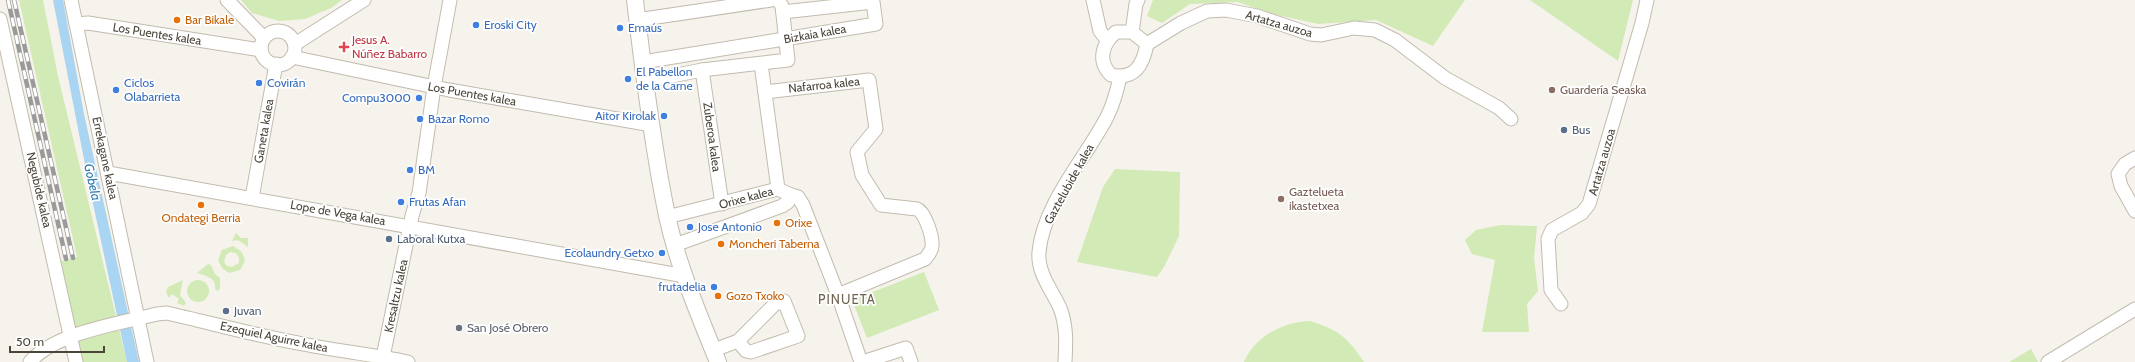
<svg xmlns="http://www.w3.org/2000/svg" width="2135" height="362" font-family="Cabin,sans-serif">
<style>
.green{fill:#d2eab5;fill-rule:evenodd}
.water{fill:#a9d4f2}
.lines{fill:none;stroke-linecap:round;stroke-linejoin:round}
.minor-casing{stroke:#c2bbae;stroke-width:15}
.tertiary-casing{stroke:#c2bbae;stroke-width:18}
.minor{stroke:#fff;stroke-width:13}
.tertiary{stroke:#fff;stroke-width:16}
.rail-casing{stroke:#9a9a9a;stroke-width:4.5}
.rail{stroke:#fff;stroke-width:3;stroke-dasharray:9;stroke-linecap:butt}
.food-dot{fill:#e8710a;stroke:#fff;stroke-width:1.5}
.shop-dot{fill:#3f7fe0;stroke:#fff;stroke-width:1.5}
.health-dot{fill:#e0444e;stroke:#fff;stroke-width:1.5}
.education-dot{fill:#8d6e63;stroke:#fff;stroke-width:1.5}
.service-dot{fill:#5c6f8a;stroke:#fff;stroke-width:1.5}
.worship-dot{fill:#6b7280;stroke:#fff;stroke-width:1.5}
.labels{text-anchor:middle;stroke-width:3.5;stroke-linejoin:round;paint-order:stroke}
.food-label{font-size:12px;fill:#c56008;stroke:#fff;text-anchor:start}
.street-label{font-size:12px;fill:#4b4439;stroke:#fff}
.shop-label{font-size:12px;fill:#366cbe;stroke:#fff;text-anchor:start}
.health-label{font-size:12px;fill:#be3a42;stroke:#fff;text-anchor:start}
.education-label{font-size:12px;fill:#785e54;stroke:#fff;text-anchor:start}
.service-label{font-size:12px;fill:#4e5e75;stroke:#fff;text-anchor:start}
.worship-label{font-size:12px;fill:#5b616d;stroke:#fff;text-anchor:start}
.water-label{font-size:13px;font-style:italic;fill:#2e7ab2;stroke:#fff}
.neighbourhood-label{font-size:13px;letter-spacing:1px;fill:#6e6250;stroke:#fff}
</style>
<rect width="100%" height="100%" fill="#f6f3ec"/>
<g class="green">
<polygon points="19,0 43,0 58,76 127,362 82,362 61,261 77,257"/>
<polygon points="241,0 342,0 331,8 305,19 279,21 252,13"/>
<polygon points="1153,0 1465,0 1433,46 1376,20 1318,24 1277,15 1237,2 1190,4 1162,23 1147,16"/>
<polygon points="1530,0 1633,0 1618,61"/>
<polygon points="1115,169 1180,172 1179,236 1164,267 1157,277 1077,262 1103,187"/>
<polygon points="1501,225 1537,226 1534,258 1538,291 1527,304 1529,332 1482,332 1495,260 1472,254 1465,240 1476,230"/>
<polygon points="236,233 241,238 248,238 248,247 238,240 232,241"/>
<path d="M233 246 242 252 245 261 240 270 229 273 222 268 218 260 222 250ZM230 252 236 253 239 258V263L232 267 227 266 224 262 226 255Z"/>
<path d="M208 264 211 265 215 274 220 278V288L218 291 215 289C217 277 205 276 197 273Z"/>
<polygon points="924,272 939,310 867,338 852,300"/>
<circle cx="198" cy="291" r="11"/>
<polygon points="183,280 180,295 186,303 184,306 177,303 179,299 172,294 169,298 166,292 168,287"/>
<path d="M1310 321C1339 330 1347 337 1364 362H1244C1255 336 1283 322 1310 321Z"/>
<polygon points="2031,349 2038,362 2009,362"/>
</g>
<polygon class="water" points="53,0 63,0 84,114 139,362 127,362 89,185"/>
<g class="lines">
<g class="minor-casing">
<g id="minor">
<polyline points="71,0 147,362"/>
<polyline points="227,0 264,38"/>
<polyline points="1093,0 1100,31 1107,40"/>
<polyline points="0,19 76,362"/>
<polyline points="637,20 771,0"/>
<polyline points="76,24 88,23 261,50"/>
<circle cx="278" cy="48" r="17"/>
<path d="M1116 32H1132L1147 44C1143 65 1135 80 1111 75 1097 61 1102 44 1116 32Z"/>
<polyline points="1132,32 1136,4 1138,0"/>
<polyline points="295,44 364,0"/>
<polyline points="1147,44 1181,23 1207,11 1226,10 1257,16 1310,34 1321,35 1354,28 1375,30 1395,40 1445,78 1499,108 1511,119"/>
<polyline points="292,57 449,90 652,125"/>
<polyline points="643,62 876,24 873,2 783,12"/>
<polyline points="761,64 778,189"/>
<polyline points="702,70 722,204"/>
<polyline points="646,81 702,70 788,60 782,6 778,0"/>
<path d="M765 92 869 80 876 129 857 152 862 175 881 205 917 209C925 212 933 237 932 246 932 251 928 255 925 259L838 295"/>
<polyline points="2135,158 2125,164 2118,174 2121,186 2135,211"/>
<polyline points="108,173 685,276"/>
<polyline points="791,195 798,197 803,205 838,295 861,362"/>
<polyline points="252,198 276,64"/>
<polyline points="667,217 778,189 791,195 788,202 782,206 675,245"/>
<polyline points="1561,304 1551,290 1548,239 1552,230 1582,213 1589,204 1642,23 1647,0"/>
<polyline points="714,350 738,341 775,304 784,301 798,336 751,352 746,351 738,341"/>
<polyline points="383,357 412,216 419,193 434,87 450,0"/>
<path d="M30 362C54 333 121 323 157 314L167 313C211 323 254 335 298 343 335 351 372 354 408 362"/>
<polyline points="863,362 906,348 911,362"/>
<path d="M1065 362C1066 343 1067 326 1060 308 1052 290 1037 273 1039 252 1043 205 1085 159 1107 117 1113 105 1117 91 1120 77"/>
<polyline points="2048,362 2135,309"/>
</g>
</g>
<g class="tertiary-casing">
<path id="tertiary" d="M635 0C643 70 653 147 667 216 678 266 699 315 718 362"/>
</g>
<use href="#minor" class="minor"/>
<use href="#tertiary" class="tertiary"/>
<g class="rail-casing">
<g id="rail">
<polyline points="8,0 66,259"/>
<polyline points="14,0 73,258"/>
</g>
</g>
<use href="#rail" class="rail"/>
</g>
<g class="food-dot">
<circle cx="177" cy="20" r="4"/>
<circle cx="201" cy="205" r="4"/>
<circle cx="777" cy="223" r="4"/>
<circle cx="721" cy="244" r="4"/>
<circle cx="718" cy="296" r="4"/>
</g>
<g class="shop-dot">
<circle cx="476" cy="25" r="4"/>
<circle cx="620" cy="28" r="4"/>
<circle cx="628" cy="79" r="4"/>
<circle cx="259" cy="83" r="4"/>
<circle cx="116" cy="90" r="4"/>
<circle cx="419" cy="98" r="4"/>
<circle cx="664" cy="116" r="4"/>
<circle cx="420" cy="119" r="4"/>
<circle cx="410" cy="170" r="4"/>
<circle cx="401" cy="202" r="4"/>
<circle cx="690" cy="227" r="4"/>
<circle cx="662" cy="253" r="4"/>
<circle cx="714" cy="287" r="4"/>
</g>
<path class="health-dot" d="M342 41h4v4h4v4h-4v4h-4v-4h-4v-4h4z"/>
<g class="education-dot">
<circle cx="1552" cy="90" r="4"/>
<circle cx="1281" cy="199" r="4"/>
</g>
<g class="service-dot">
<circle cx="1564" cy="130" r="4"/>
<circle cx="389" cy="239" r="4"/>
<circle cx="226" cy="311" r="4"/>
</g>
<circle class="worship-dot" cx="459" cy="328" r="4"/>
<g class="labels">
<g class="food-label">
<text x="185" y="24">Bar Bikale</text>
<text x="201" y="222" text-anchor="middle">Ondategi Berria</text>
<text x="785" y="227">Orixe</text>
<text x="729" y="248">Moncheri Taberna</text>
<text x="726" y="300">Gozo Txoko</text>
</g>
<g class="street-label">
<text transform="translate(1279 24) rotate(16)" y="4">Artatza auzoa</text>
<text transform="translate(157 34) rotate(9)" y="4">Los Puentes kalea</text>
<text transform="translate(815 34) rotate(-10)" y="4">Bizkaia kalea</text>
<text transform="translate(824 85) rotate(-6)" y="4">Nafarroa kalea</text>
<text transform="translate(472 94) rotate(10)" y="4">Los Puentes kalea</text>
<text transform="translate(264 131) rotate(-80)" y="4">Ganeta kalea</text>
<text transform="translate(712 137) rotate(82)" y="4">Zuberoa kalea</text>
<text transform="translate(105 158) rotate(78)" y="4">Errekagane kalea</text>
<text transform="translate(1602 162) rotate(-74)" y="4">Artatza auzoa</text>
<text transform="translate(1069 184) rotate(-61)" y="4">Gaztelubide kalea</text>
<text transform="translate(39 190) rotate(77)" y="4">Negubide kalea</text>
<text transform="translate(746 198) rotate(-15)" y="4">Orixe kalea</text>
<text transform="translate(338 213) rotate(10)" y="4">Lope de Vega kalea</text>
<text transform="translate(396 296) rotate(-78)" y="4">Kresaltzu kalea</text>
<text transform="translate(274 337) rotate(12)" y="4">Ezequiel Aguirre kalea</text>
</g>
<g class="shop-label">
<text x="484" y="29">Eroski City</text>
<text x="628" y="32">Emaús</text>
<text x="636" y="76">El Pabellon<tspan x="636" dy="14">de la Carne</tspan></text>
<text x="124" y="87">Ciclos<tspan x="124" dy="14">Olabarrieta</tspan></text>
<text x="267" y="87">Covirán</text>
<text x="411" y="102" text-anchor="end">Compu3000</text>
<text x="656" y="120" text-anchor="end">Aitor Kirolak</text>
<text x="428" y="123">Bazar Romo</text>
<text x="418" y="174">BM</text>
<text x="409" y="206">Frutas Afan</text>
<text x="698" y="231">Jose Antonio</text>
<text x="654" y="257" text-anchor="end">Ecolaundry Getxo</text>
<text x="706" y="291" text-anchor="end">frutadelia</text>
</g>
<g class="health-label">
<text x="352" y="44">Jesus A.<tspan x="352" dy="14">Núñez Babarro</tspan></text>
</g>
<g class="education-label">
<text x="1560" y="94">Guardería Seaska</text>
<text x="1289" y="196">Gaztelueta<tspan x="1289" dy="14">ikastetxea</tspan></text>
</g>
<g class="service-label">
<text x="1572" y="134">Bus</text>
<text x="397" y="243">Laboral Kutxa</text>
<text x="234" y="315">Juvan</text>
</g>
<g class="worship-label">
<text x="467" y="332">San José Obrero</text>
</g>
<g class="water-label">
<text transform="translate(93 182) rotate(77)" y="5">Gobela</text>
</g>
<g class="neighbourhood-label">
<text x="847" y="304">PINUETA</text>
</g>
</g>
<path d="M10 346v6h94v-6" fill="none" stroke="#4b4439" stroke-width="2"/>
<text x="16" y="346" font-size="12" fill="#4b4439" stroke="#ffffff" stroke-width="3" paint-order="stroke">50 m</text>
</svg>
